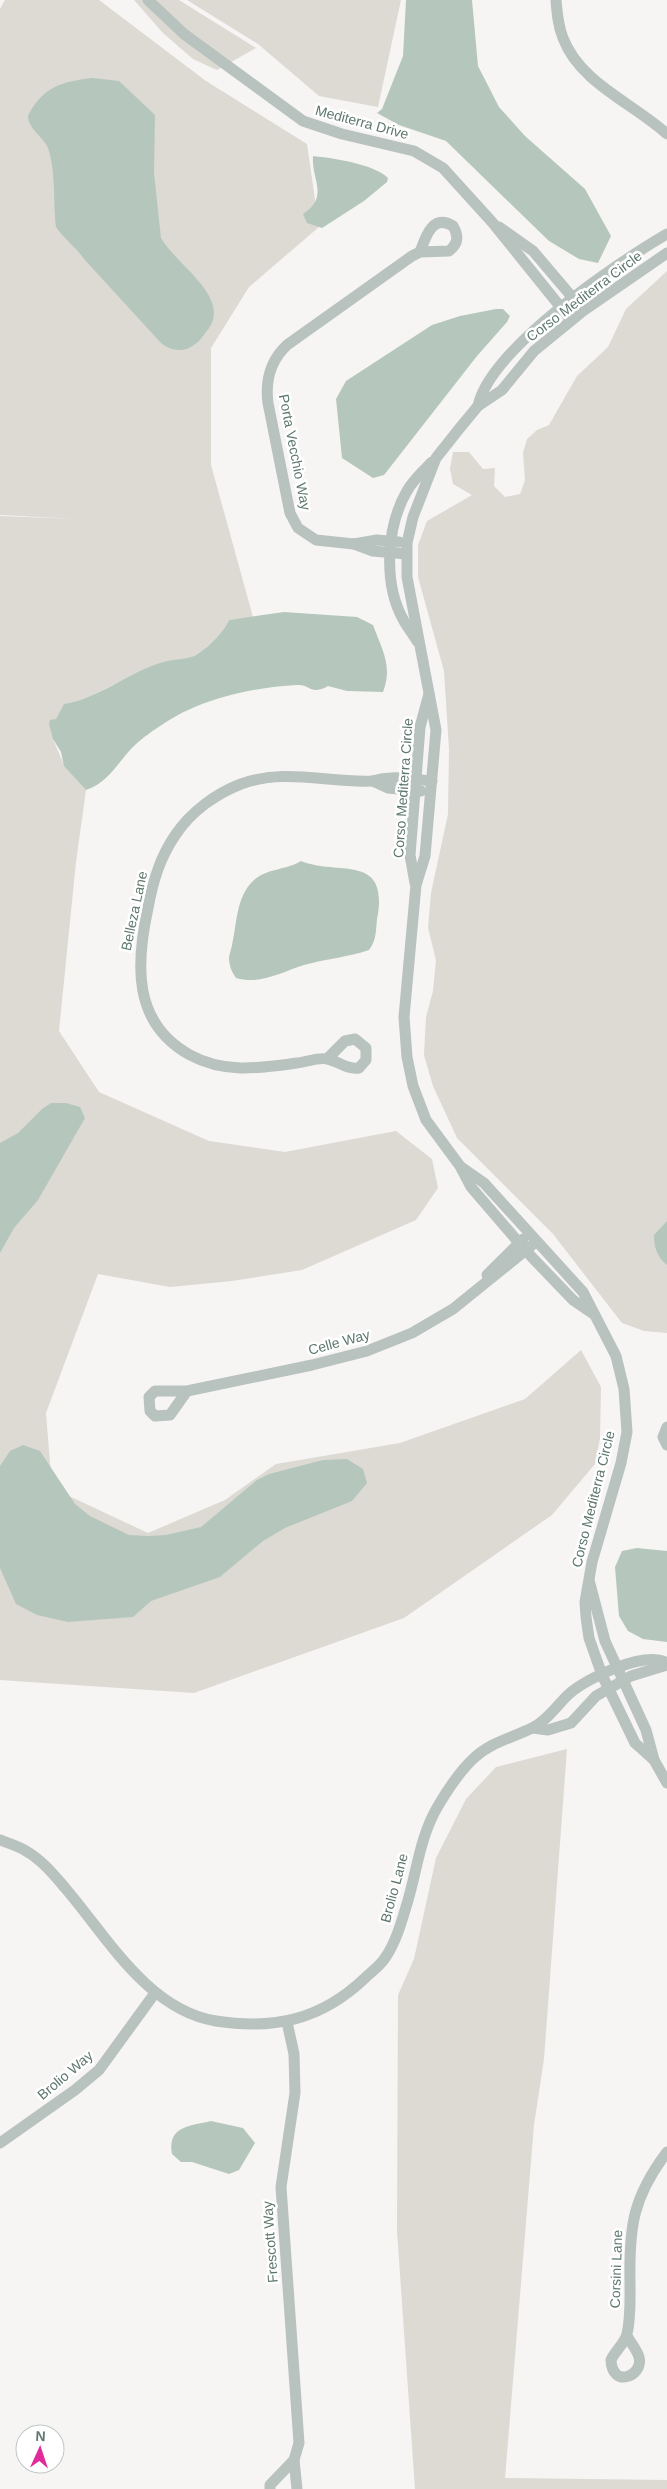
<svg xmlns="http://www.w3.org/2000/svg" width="667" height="2489" font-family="Helvetica,sans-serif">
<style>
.green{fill:#dcdad3}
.water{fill:#b5c7bd}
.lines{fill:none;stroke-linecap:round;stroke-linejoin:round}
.minor{stroke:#b8c2be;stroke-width:11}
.labels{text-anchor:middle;stroke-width:5;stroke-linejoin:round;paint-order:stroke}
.street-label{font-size:14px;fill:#5e786e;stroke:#fff}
</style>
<rect width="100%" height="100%" fill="#f7f4f4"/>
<g class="green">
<path d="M5 0H99L206 81 307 144 319 227 249 287 211 348V465L253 617 229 620C223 633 207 649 194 656 180 663 161 664 146 670 117 680 95 698 65 704L53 739 64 765 86 790 76 862 59 1031 99 1092 209 1141 285 1152 396 1131 432 1159 438 1188 416 1220 302 1270 232 1281 170 1287 98 1274 46 1413 52 1488 148 1533 225 1500 276 1464 400 1443 525 1399 581 1350 601 1387 600 1438 595 1464 552 1515 404 1618 194 1693 0 1680V516L77 519 0 515V9Z"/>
<polygon points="134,0 179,0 256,48 217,70 193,59 163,33"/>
<polygon points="187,0 401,0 378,107 319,96 258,44"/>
<polygon points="667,271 667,1333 644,1331 622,1323 553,1234 457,1138 433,1086 424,1055 426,1017 433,991 436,960 428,928 431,893 448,814 449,749 444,671 418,577 418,545 427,521 472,495 453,484 450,469 453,452 469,452 483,469 495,468 494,486 505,497 520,494 525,480 523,453 527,439 537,430 549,425 577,376 608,347 626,309"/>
<polygon points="567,1749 544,2059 534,2125 505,2478 667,2480 667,2489 415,2489 397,2231 398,1995 414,1959 436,1858 466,1799 496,1767"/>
</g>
<g class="water">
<polygon points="406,0 472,0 478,66 499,107 525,136 585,189 611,236 598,263 579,259 549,241 446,141 399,125 377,113 382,109 403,56"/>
<path d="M93 78 119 81 155 115 154 173 161 238C176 265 235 299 206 332 202 338 196 345 189 348 180 352 169 350 161 343L84 259C76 247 64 239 56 227 53 203 56 171 48 148 43 136 28 129 28 116 42 87 63 81 93 78Z"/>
<path d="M313 156C333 158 374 164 388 178L387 182 364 201 322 228 307 223 303 214C330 197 311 179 313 156Z"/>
<polygon points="496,309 503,309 510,316 507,322 477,356 384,475 373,478 342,458 336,399 346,381 432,325 460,316"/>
<path d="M284 612 357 617 373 625C382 650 393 666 383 692L347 691 328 686C311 696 310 684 297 685 259 687 220 695 186 711 174 716 144 736 135 745 118 761 110 782 86 790L64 766 61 752 53 739 49 724 50 720 56 719 64 704C99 698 126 674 160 663 171 659 184 660 194 656 206 650 224 632 229 620Z"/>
<path d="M301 861C337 876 387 853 378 914 375 927 378 939 369 950 348 957 326 959 304 965 282 972 260 985 236 978 232 972 230 968 229 960 229 954 231 951 232 945 237 924 236 896 254 880 268 868 287 870 301 861Z"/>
<polygon points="51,1103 66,1103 80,1107 85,1118 38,1200 14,1228 0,1253 0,1143 18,1133 42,1109"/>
<path d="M667 1221V1265C657 1257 654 1247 654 1235Z"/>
<polygon points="23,1445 40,1451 75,1504 90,1516 129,1535 148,1536 166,1535 201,1527 257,1480 269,1474 323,1460 347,1459 363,1469 367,1483 352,1501 285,1528 263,1541 220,1577 151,1601 133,1617 68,1622 37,1615 16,1604 0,1568 0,1466 10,1451"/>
<polygon points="637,1548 667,1551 667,1642 643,1639 628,1631 619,1616 615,1567 622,1551"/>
<path d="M211 2121 243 2128 255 2143 239 2170 229 2174 192 2162H181L172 2154C167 2126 190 2126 211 2121Z"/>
</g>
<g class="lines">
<g class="minor">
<polyline points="148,0 184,34 303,121 342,134 414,151 443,168 492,222 571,320"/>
<path d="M556 0C557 13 558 26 563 38 580 83 633 103 667 134"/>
<polyline points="499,227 533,251 578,304"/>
<path d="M478 406C490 349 617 263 667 234"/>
<polyline points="354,544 377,540 399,542"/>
<path d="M406 554 373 551 354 544 316 540 298 528 290 513 268 403C265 380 270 361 287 345L412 256 420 252 449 251C458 244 459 236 453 226 433 214 426 235 420 252"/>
<path d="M417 641C413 634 408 628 404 621 383 585 386 527 407 491 413 480 423 471 432 462"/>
<polyline points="373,781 388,788 421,791"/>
<polyline points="415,883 410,855 420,727 429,694"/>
<path d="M327 1059 345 1041 355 1039 366 1048V1060L359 1068C346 1070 339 1061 327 1059 319 1057 306 1062 297 1063 260 1068 225 1074 190 1055 132 1023 136 963 148 908 153 881 160 857 176 834 191 812 215 794 241 784 285 768 327 783 372 781 378 780 384 778 391 778 404 777 419 780 432 781"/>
<polyline points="461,1167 484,1183 583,1292 616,1356 624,1389 627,1432 621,1463 592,1562 585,1602 586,1617 589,1638 602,1675 635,1743 654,1760 646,1730 605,1641 589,1580"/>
<polyline points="487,1275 523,1239"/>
<polyline points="592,1313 573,1300 526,1251 471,1187 460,1166 426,1120 413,1086 407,1057 404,1017 416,885 425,856 436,730 407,577 407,543 413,517 436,458 459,429 478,406 502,390 534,351 583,311 667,253"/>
<polyline points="187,1391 170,1415 155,1416 150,1411 149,1397 155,1391 187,1391 312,1365 367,1351 412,1333 453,1309 531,1246"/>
<polyline points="667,1427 663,1437 667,1445"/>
<polyline points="533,1728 548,1730 571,1723 596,1696 631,1676 667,1665"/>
<polyline points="654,1760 667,1783"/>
<path d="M0 1840C8 1843 18 1846 26 1851 42 1860 54 1875 66 1889 107 1937 148 2010 216 2021 274 2030 321 2020 365 1978 371 1972 380 1966 385 1958 395 1944 401 1924 406 1907 417 1873 419 1838 438 1806 448 1789 460 1771 474 1758 491 1742 512 1738 532 1728 547 1721 557 1705 569 1694 587 1678 645 1650 667 1663"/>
<polyline points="0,2143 75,2090 99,2070 155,1993"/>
<path d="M627 2336C631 2343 637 2350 639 2357 644 2376 612 2389 611 2360 615 2351 625 2343 627 2334 631 2317 630 2298 630 2281 629 2226 633 2197 667 2152"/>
<polyline points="294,2460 297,2489"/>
<polyline points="270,2489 270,2485 294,2460 299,2443 281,2187 295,2093 294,2054 287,2022"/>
</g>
</g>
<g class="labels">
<g class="street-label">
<text transform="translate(362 122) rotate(15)" y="5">Mediterra Drive</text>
<text transform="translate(584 296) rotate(-37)" y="5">Corso Mediterra Circle</text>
<text transform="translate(295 452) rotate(79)" y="5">Porta Vecchio Way</text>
<text transform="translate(403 788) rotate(-86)" y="5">Corso Mediterra Circle</text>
<text transform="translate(134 911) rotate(-78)" y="5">Belleza Lane</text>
<text transform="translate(339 1342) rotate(-15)" y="5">Celle Way</text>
<text transform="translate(593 1499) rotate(-76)" y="5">Corso Mediterra Circle</text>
<text transform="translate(394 1888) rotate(-75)" y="5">Brolio Lane</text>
<text transform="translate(65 2075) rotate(-40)" y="5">Brolio Way</text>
<text transform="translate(270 2242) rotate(-94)" y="5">Frescott Way</text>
<text transform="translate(616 2269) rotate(-88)" y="5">Corsini Lane</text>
</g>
</g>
<g transform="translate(40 2449) rotate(3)"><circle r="24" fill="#ffffff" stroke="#bfc9c5"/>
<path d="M0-4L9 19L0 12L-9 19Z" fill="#e02b99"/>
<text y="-8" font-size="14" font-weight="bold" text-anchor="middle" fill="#5e786e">N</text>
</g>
</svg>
